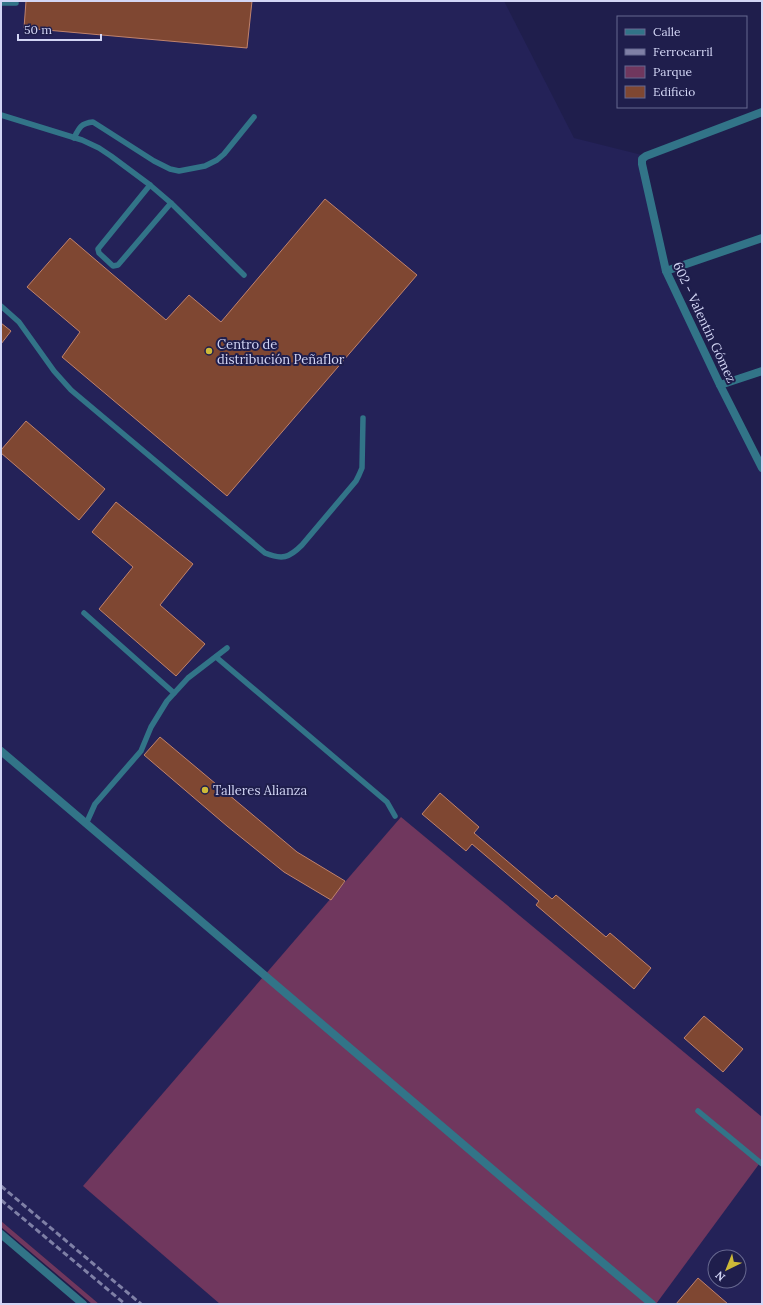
<svg xmlns="http://www.w3.org/2000/svg" width="763" height="1305" font-family="Lora,serif">
<style>
.built{fill:#242258;fill-rule:evenodd}
.green{fill:#70375e}
.building{fill:#7f4732;stroke:#c0826c}
.lines{fill:none;stroke-linecap:round;stroke-linejoin:round}
.service{stroke:#327488;stroke-width:5.5}
.minor{stroke:#327488;stroke-width:8}
.rail{stroke:#7f80a6;stroke-width:3;stroke-dasharray:6 3;stroke-linecap:butt}
.poi-dot{fill:#cdb938;stroke:#1f1e4c;stroke-width:1.5}
.labels{text-anchor:middle;stroke-width:4;stroke-linejoin:round;paint-order:stroke}
.street-label{font-size:13px;fill:#d3d6f5;stroke:#1f1e4c}
.poi-label{font-size:13px;fill:#d3d6f5;stroke:#1f1e4c;text-anchor:start}
</style>
<rect width="100%" height="100%" fill="#1f1e4c"/>
<path class="built" d="M1 1H504L574 138 646 156 642 159 665 265 762 471V1304H99L1 1221ZM715 1257H739V1281H715Z"/>
<g class="green">
<polygon points="401,817 762,1117 762,1160 656,1304 220,1304 83,1186"/>
<polygon points="1,1221 99,1304 92,1304 1,1227"/>
</g>
<g class="building">
<polygon points="26,1 252,1 247,48 24,28"/>
<polygon points="325,199 417,275 227,496 62,357 80,332 27,287 70,238 166,320 189,295 221,322"/>
<polygon points="1,323 11,331 1,344"/>
<polygon points="26,421 105,489 79,520 1,453 1,450"/>
<polygon points="116,502 193,564 160,605 205,644 176,676 99,609 133,567 92,532"/>
<polygon points="160,737 297,852 345,881 331,900 284,872 227,826 144,755"/>
<polygon points="440,793 479,827 474,833 552,899 556,895 606,937 610,933 651,968 634,989 536,905 539,901 472,844 466,851 422,814"/>
<polygon points="704,1016 743,1049 723,1072 684,1038"/>
<polygon points="698,1278 728,1304 676,1304"/>
</g>
<g class="lines">
<g class="service">
<polyline points="1,3 16,3"/>
<polyline points="1,115 82,140 99,148 111,156 150,185 171,203 244,275"/>
<path d="M74 138C79 128 81 123 93 122L154 161 170 169 179 171 205 166 217 160 224 154 254 117"/>
<polyline points="150,185 98,249 99,253 113,266 118,265 171,203"/>
<path d="M1 306 19 322 54 371 71 390 265 553C282 560 289 558 302 545L356 481 359 475 362 468 363 418"/>
<polyline points="84,613 174,693"/>
<polyline points="216,657 387,802 395,816"/>
<polyline points="86,824 95,804 141,751 151,727 167,701 188,678 227,648"/>
<polyline points="698,1111 762,1164"/>
</g>
<g class="minor">
<polyline points="762,112 646,156 642,159 642,164 666,271 720,385 762,468"/>
<polyline points="666,271 762,238"/>
<polyline points="720,385 762,371"/>
<polyline points="1,751 565,1231 652,1304"/>
<polyline points="1,1234 83,1304"/>
</g>
<g class="rail">
<polyline points="1,1186 141,1304"/>
<polyline points="1,1200 125,1304"/>
</g>
</g>
<g class="poi-dot">
<circle cx="209" cy="351" r="4"/>
<circle cx="205" cy="790" r="4"/>
</g>
<g class="labels">
<g class="street-label">
<text transform="translate(705 322) rotate(65)" y="5">602 - Valentín Gómez</text>
</g>
<g class="poi-label">
<text x="217" y="349">Centro de<tspan x="217" dy="15">distribución Peñaflor</tspan></text>
<text x="213" y="795">Talleres Alianza</text>
</g>
</g>
<rect width="763" height="1305" fill="none" stroke="#d3d6f5" stroke-width="4"/>
<rect x="617" y="16" width="130" height="92" fill="#1f1e4c" stroke="#676890"/>
<rect x="625" y="29" width="20" height="6" fill="#327488" stroke="#676890"/>
<text x="653" y="36" font-size="12" fill="#d3d6f5">Calle</text>
<rect x="625" y="49" width="20" height="6" fill="#7f80a6" stroke="#676890"/>
<text x="653" y="56" font-size="12" fill="#d3d6f5">Ferrocarril</text>
<rect x="625" y="66" width="20" height="12" fill="#70375e" stroke="#676890"/>
<text x="653" y="76" font-size="12" fill="#d3d6f5">Parque</text>
<rect x="625" y="86" width="20" height="12" fill="#7f4732" stroke="#676890"/>
<text x="653" y="96" font-size="12" fill="#d3d6f5">Edificio</text>
<g transform="translate(727 1269) rotate(223)"><circle r="19" fill="#1f1e4c" stroke="#676890"/>
<path d="M0-3L7 15L0 10L-7 15Z" fill="#cdb938"/>
<text y="-6" font-size="11" font-weight="bold" text-anchor="middle" fill="#d3d6f5">N</text>
</g>
<path d="M18 34v6h83v-6" fill="none" stroke="#d3d6f5" stroke-width="2"/>
<text x="24" y="34" font-size="12" fill="#d3d6f5" stroke="#1f1e4c" stroke-width="3" paint-order="stroke">50 m</text>
</svg>
